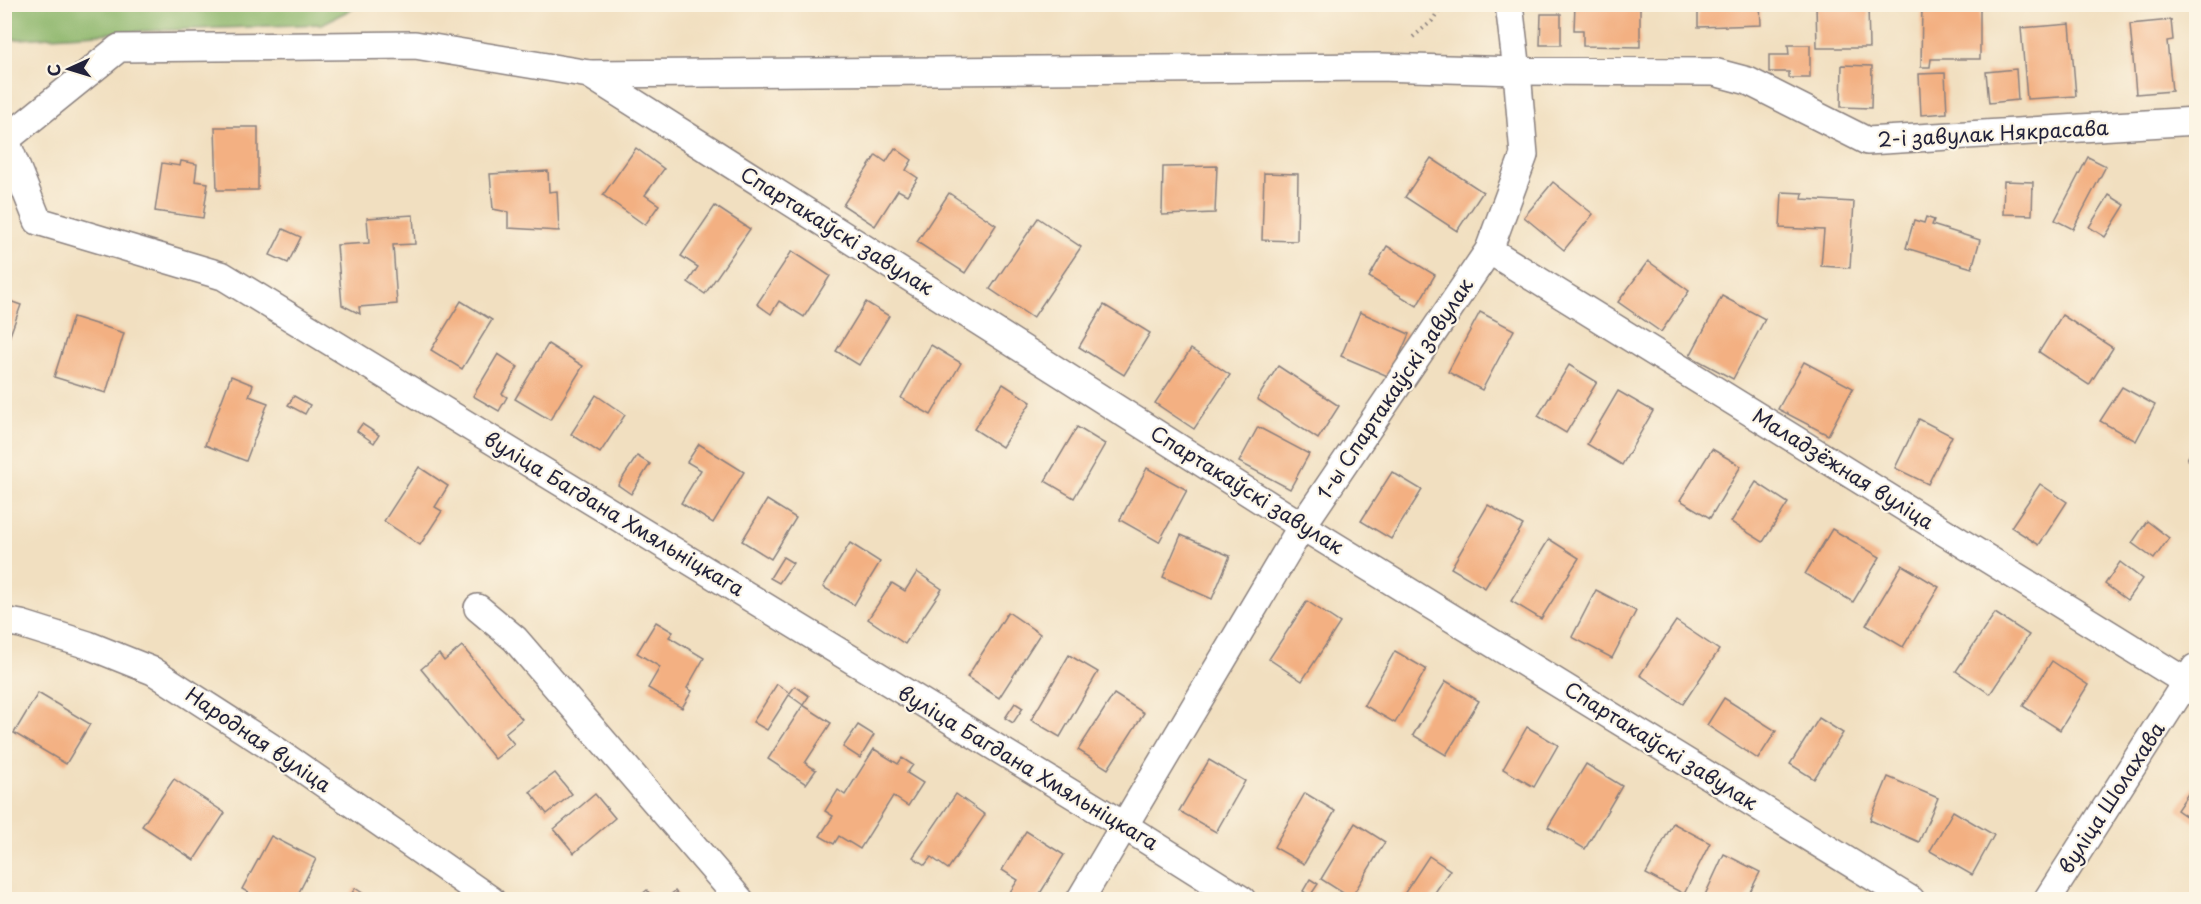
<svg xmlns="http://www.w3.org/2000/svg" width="2201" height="904" font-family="'Playpen Sans',sans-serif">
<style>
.forest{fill:#90b86e;stroke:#596d54;stroke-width:1.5}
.building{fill:#f3b082}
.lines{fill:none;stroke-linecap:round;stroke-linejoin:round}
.minor-casing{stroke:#8a807e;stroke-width:30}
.path{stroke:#8a807e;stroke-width:4;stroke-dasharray:1.5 4.5;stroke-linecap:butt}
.minor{stroke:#fff;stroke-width:27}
.labels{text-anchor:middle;stroke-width:4.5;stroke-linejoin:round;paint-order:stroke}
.street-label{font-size:20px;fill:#22223b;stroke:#fcf5e5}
</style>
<rect width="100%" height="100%" fill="#fcf5e5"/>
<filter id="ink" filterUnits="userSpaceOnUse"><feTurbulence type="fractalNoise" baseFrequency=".0167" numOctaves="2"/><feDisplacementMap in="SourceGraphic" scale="12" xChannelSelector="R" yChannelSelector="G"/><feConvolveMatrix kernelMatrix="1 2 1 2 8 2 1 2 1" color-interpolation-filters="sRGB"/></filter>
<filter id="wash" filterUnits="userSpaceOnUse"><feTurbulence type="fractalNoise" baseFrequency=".008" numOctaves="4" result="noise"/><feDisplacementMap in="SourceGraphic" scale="24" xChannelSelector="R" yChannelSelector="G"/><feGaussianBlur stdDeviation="1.35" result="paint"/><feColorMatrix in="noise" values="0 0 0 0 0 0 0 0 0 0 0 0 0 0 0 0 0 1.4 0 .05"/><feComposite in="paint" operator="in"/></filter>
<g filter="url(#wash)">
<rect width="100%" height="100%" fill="#f1dfc0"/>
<polygon class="forest" points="5,4 360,4 360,5 322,24 145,31 5,40"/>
<g id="blocks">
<g class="building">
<polygon points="1575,4 1640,4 1640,47 1583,46 1583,30 1574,30"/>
<polygon points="1698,4 1760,4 1761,25 1698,27"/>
<polygon points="1816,4 1868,4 1869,48 1817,48"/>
<polygon points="1922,4 1980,4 1980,59 1931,59 1930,67 1921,67"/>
<polygon points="1541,14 1561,14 1561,45 1540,45"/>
<polygon points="2171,20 2173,40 2167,41 2172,91 2136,94 2130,24"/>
<polygon points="2070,24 2076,96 2027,99 2021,28"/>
<polygon points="1788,45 1810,45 1810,78 1789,78 1789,72 1769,72 1769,55 1789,55"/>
<polygon points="1842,65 1872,66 1871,108 1841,107"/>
<polygon points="2016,69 2018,100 1989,103 1986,72"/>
<polygon points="1945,73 1947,113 1921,115 1919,74"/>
<polygon points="215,127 258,127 258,190 217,190"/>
<polygon points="636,148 664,169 645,195 659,205 645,225 603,195"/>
<polygon points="895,148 912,160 906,170 918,178 907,195 898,190 875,226 843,205 876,155 886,162"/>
<polygon points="2088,157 2106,166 2073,229 2055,220"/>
<polygon points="1431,158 1483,192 1457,231 1405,197"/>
<polygon points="181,161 197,164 195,181 208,183 203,218 155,211 162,163 180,166"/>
<polygon points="1217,166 1215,213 1162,215 1163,167"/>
<polygon points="548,171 549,192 557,191 559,231 508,228 508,212 493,209 490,174"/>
<polygon points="1264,173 1298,174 1297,241 1262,240"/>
<polygon points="2004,181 2033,182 2032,215 2003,214"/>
<polygon points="1553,182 1593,214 1564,250 1524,217"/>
<polygon points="1782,192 1803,193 1802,199 1854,202 1850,268 1821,266 1824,230 1780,228"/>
<polygon points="949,193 996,225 965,273 917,242"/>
<polygon points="2109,195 2125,205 2105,237 2089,227"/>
<polygon points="715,206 750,229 705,294 688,282 698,267 681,256"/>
<polygon points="413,215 415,244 393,245 397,304 359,307 360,314 342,305 337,245 369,243 367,218"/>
<polygon points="1926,217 1934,220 1932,225 1980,240 1972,268 1906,248 1914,220 1924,223"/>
<polygon points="1038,218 1081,247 1033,318 990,289"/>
<polygon points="283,229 301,237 288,263 270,255"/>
<polygon points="1387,246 1435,275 1417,306 1369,277"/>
<polygon points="792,251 830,276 804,317 779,301 771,314 757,304"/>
<polygon points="1648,261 1689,291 1661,332 1618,302"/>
<polygon points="1722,296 1765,319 1733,379 1690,356"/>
<polygon points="4,299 21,305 5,349 4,349"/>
<polygon points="461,301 492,320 462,369 431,350"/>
<polygon points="866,302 889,316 859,365 836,351"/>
<polygon points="1104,305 1150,333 1124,375 1079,347"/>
<polygon points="1360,312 1409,334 1390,377 1341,356"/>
<polygon points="1480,312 1514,330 1482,390 1448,372"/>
<polygon points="2062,315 2113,348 2089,385 2039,352"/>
<polygon points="73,317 124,333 106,393 54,377"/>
<polygon points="548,344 583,366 550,420 515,399"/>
<polygon points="931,345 961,363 931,415 901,398"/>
<polygon points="1191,349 1230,375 1194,429 1155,403"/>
<polygon points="498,354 518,367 502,394 507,397 499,411 473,396"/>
<polygon points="1804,362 1853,388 1828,435 1778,409"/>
<polygon points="1569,365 1597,382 1566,433 1538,416"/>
<polygon points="1278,366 1339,406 1318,439 1257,399"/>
<polygon points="231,376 253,385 249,396 268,403 246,461 205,445"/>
<polygon points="1003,384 1031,402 1002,447 974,429"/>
<polygon points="2122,387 2155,405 2136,441 2100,421"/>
<polygon points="1618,391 1653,411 1622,465 1587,444"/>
<polygon points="596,395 625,415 600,453 571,434"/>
<polygon points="294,396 310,405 305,414 288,405"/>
<polygon points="1919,419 1952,436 1928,484 1895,468"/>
<polygon points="362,424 379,435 374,443 357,431"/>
<polygon points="1077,427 1105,444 1074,498 1045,481"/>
<polygon points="1258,427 1309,454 1290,489 1239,462"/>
<polygon points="2196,443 2196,465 2187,459"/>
<polygon points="699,444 744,472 713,523 681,503 701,470 687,462"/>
<polygon points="1712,449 1741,466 1710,518 1680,500"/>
<polygon points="637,456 650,464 631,494 618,485"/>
<polygon points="419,467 448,486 435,507 442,511 420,545 384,521"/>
<polygon points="1147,468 1187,490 1159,542 1120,520"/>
<polygon points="1392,472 1422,490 1391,539 1361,521"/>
<polygon points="1756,482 1788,503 1763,542 1731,522"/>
<polygon points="2040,484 2067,502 2039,545 2011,527"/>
<polygon points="767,500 796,518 771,559 742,541"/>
<polygon points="1488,505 1523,525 1485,588 1451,568"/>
<polygon points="2147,521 2169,538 2154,559 2132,543"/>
<polygon points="1832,529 1880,557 1853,602 1805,574"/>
<polygon points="1181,535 1230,556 1212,599 1163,577"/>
<polygon points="1549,539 1579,558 1541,619 1511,601"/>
<polygon points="850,543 880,562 854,605 823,587"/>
<polygon points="783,557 793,563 779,583 770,578"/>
<polygon points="2120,562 2142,579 2127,600 2105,584"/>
<polygon points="1902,565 1939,587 1903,647 1866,625"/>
<polygon points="917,572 942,589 905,644 868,619 892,583 905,591"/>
<polygon points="1596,590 1636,611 1612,658 1572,637"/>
<polygon points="1307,601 1340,623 1302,681 1269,659"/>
<polygon points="1008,612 1040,634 999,698 967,677"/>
<polygon points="1995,613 2029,635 1990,694 1956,671"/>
<polygon points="1676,621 1719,650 1683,704 1640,675"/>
<polygon points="656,622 673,632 669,637 704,658 687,688 692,691 682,708 648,688 660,667 637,653"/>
<polygon points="462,646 522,719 505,733 514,744 495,759 421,669 439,654 444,661"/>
<polygon points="1395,651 1426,669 1395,723 1364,705"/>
<polygon points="1069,655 1098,672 1060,737 1031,720"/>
<polygon points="2052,661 2088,685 2060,730 2023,706"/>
<polygon points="1446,681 1479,701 1446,755 1413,735"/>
<polygon points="777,684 790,693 795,686 809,696 803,705 789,695 767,730 753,722"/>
<polygon points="38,693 90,724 66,764 14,733"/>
<polygon points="1114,694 1144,713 1108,769 1078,750"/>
<polygon points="1724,698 1776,731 1758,759 1707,725"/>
<polygon points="1015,703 1023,708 1013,723 1005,718"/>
<polygon points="803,705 831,723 805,763 816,770 806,784 768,759"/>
<polygon points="1819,718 1843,733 1814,779 1790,764"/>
<polygon points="858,725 874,735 860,758 843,747"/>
<polygon points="1527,727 1558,745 1534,787 1503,769"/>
<polygon points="874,749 898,764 902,758 913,765 907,773 923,783 908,806 893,796 860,849 839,836 834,844 820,836 833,816 825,811 838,790 845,795"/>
<polygon points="1209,760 1245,781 1216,832 1179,811"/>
<polygon points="1586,764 1622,786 1585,849 1548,827"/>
<polygon points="555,773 572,794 547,814 530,792"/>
<polygon points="1888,777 1938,798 1919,842 1870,820"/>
<polygon points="174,779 225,813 194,860 142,826"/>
<polygon points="2196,782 2196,823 2177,810"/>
<polygon points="1305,793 1335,811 1304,864 1274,847"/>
<polygon points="595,794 615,818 574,853 554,829"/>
<polygon points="956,794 985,815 948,869 931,857 925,865 913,857"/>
<polygon points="1953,811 1994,835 1972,875 1930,851"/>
<polygon points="1355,823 1385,842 1351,898 1321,879"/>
<polygon points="1673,823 1710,843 1684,894 1646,874"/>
<polygon points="1026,831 1064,855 1036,900 1015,900 1008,895 1018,880 1002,870"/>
<polygon points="271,836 316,859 295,900 261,900 242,889"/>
<polygon points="1724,854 1760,872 1746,900 1714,900 1705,895"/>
<polygon points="1429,856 1450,870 1430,900 1400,900"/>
<polygon points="1310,879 1318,884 1310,896 1303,891"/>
<polygon points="355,888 373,900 348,900"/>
<polygon points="647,890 655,900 635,900"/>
<polygon points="675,891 682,900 664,900"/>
</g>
</g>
</g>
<g filter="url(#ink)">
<use href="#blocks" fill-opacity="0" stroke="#8a807e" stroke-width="1.5"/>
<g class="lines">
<g class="minor-casing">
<g id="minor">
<polyline points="589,74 1302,526 1911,900"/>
<polyline points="4,141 119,48 415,45 589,74 1378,67 1517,71 1714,72 1748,81 1867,141 2196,121"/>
<polyline points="6,141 38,221 223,276 1123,825 1242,900"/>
<polyline points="1489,250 2196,688"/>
<polyline points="478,608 515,639 740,900"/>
<polyline points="4,621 21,624 88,645 153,671 277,751 491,900"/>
<polyline points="1080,900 1302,526 1489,250 1524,155 1517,71 1509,4"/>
<polyline points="2047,900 2195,668"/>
</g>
</g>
<polyline class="path" points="1413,37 1432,21 1443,4"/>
<use href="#minor" class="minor"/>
</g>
</g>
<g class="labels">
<g class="street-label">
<text transform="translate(1993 134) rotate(-3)" y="7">2-і завулак Някрасава</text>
<text transform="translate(837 231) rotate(32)" y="7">Спартакаўскі завулак</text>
<text transform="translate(1395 389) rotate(-56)" y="7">1-ы Спартакаўскі завулак</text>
<text transform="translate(1843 469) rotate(32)" y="7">Маладзёжная вуліца</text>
<text transform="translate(1247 490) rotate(32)" y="7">Спартакаўскі завулак</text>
<text transform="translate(614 514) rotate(31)" y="7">вуліца Багдана Хмяльніцкага</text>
<text transform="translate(258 740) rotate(34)" y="7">Народная вуліца</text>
<text transform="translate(1661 746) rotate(32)" y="7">Спартакаўскі завулак</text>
<text transform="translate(1028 768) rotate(31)" y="7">вуліца Багдана Хмяльніцкага</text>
<text transform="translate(2112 798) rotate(-57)" y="7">вуліца Шолахава</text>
</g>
</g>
<rect width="2201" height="904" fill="none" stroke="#fcf5e5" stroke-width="24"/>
<g transform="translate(69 69) rotate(266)" stroke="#fcf5e5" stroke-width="4.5" paint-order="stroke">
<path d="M0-4.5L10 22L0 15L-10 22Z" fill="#22223b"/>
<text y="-9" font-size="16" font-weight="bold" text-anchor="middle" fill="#22223b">С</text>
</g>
</svg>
